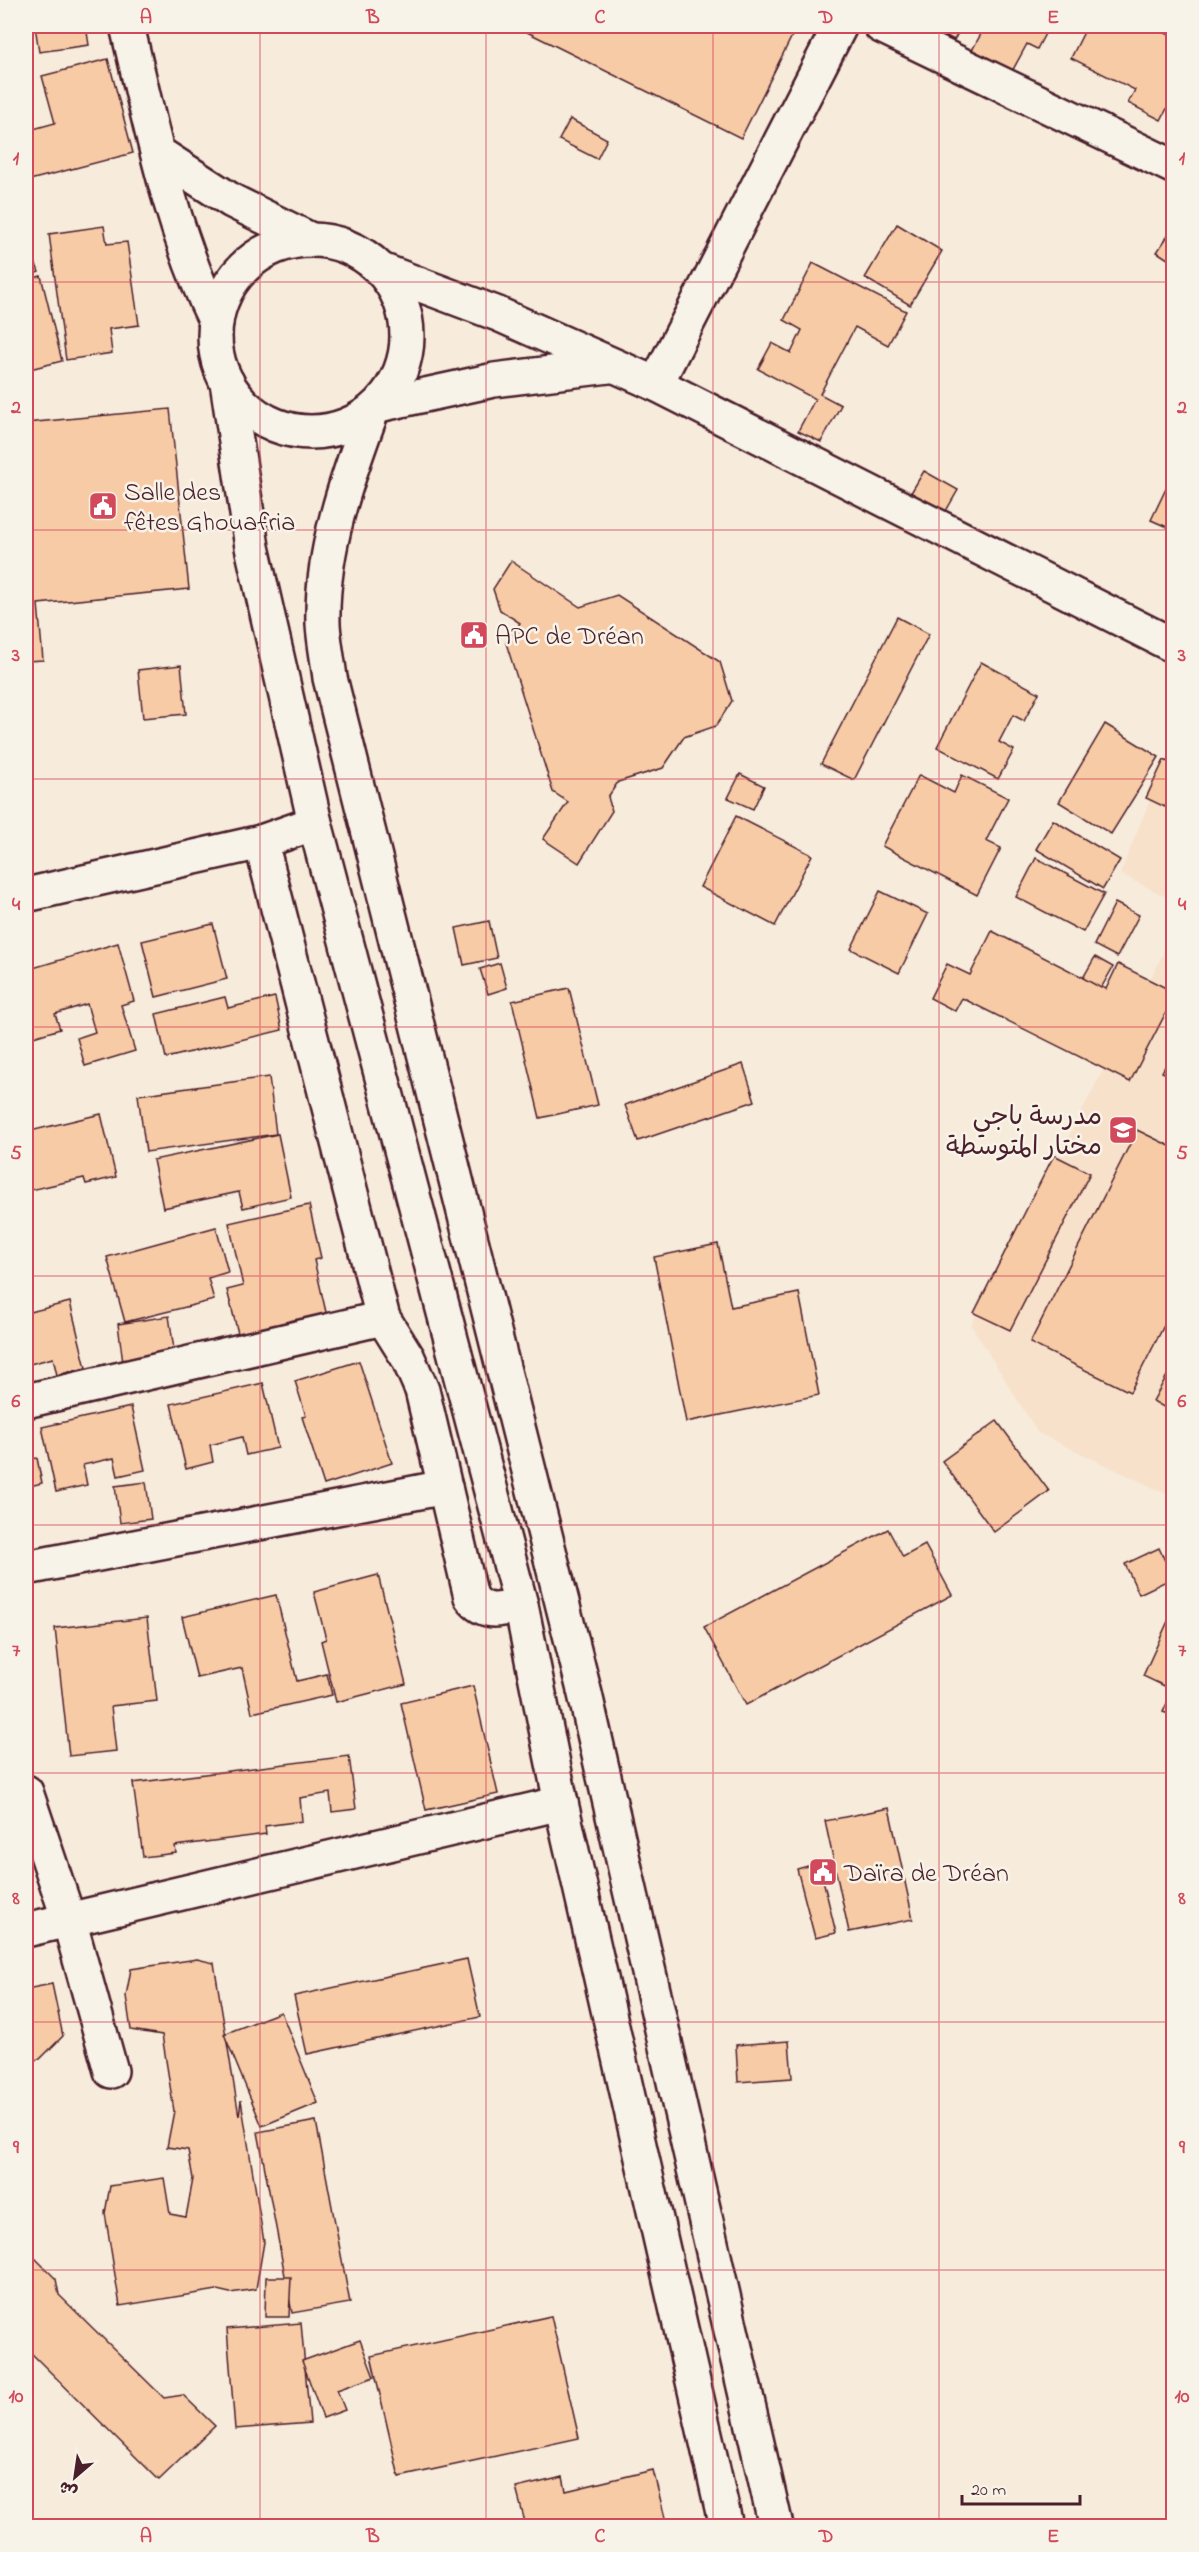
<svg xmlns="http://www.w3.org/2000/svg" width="1199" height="2552" font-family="'Indie Flower','Playpen Sans Arabic',sans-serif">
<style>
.built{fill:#f7e1cb}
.building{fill:#f8cba7;stroke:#4a1f2b;stroke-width:1.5}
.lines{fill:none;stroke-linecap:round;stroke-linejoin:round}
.minor-casing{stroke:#4a1f2b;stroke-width:38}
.secondary-casing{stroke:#4a1f2b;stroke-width:38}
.minor{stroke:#f7f3e8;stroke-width:33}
.secondary{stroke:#f7f3e8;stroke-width:33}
.grid{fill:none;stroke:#d1495b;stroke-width:1.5;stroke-opacity:0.55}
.labels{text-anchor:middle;stroke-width:5;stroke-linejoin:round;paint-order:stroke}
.poi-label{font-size:26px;fill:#4a1f2b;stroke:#f7f3e8;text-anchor:start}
.neatline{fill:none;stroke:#d1495b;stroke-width:2}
.grid-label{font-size:20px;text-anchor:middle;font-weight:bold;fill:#d1495b}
</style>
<rect width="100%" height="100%" fill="#f7ebdb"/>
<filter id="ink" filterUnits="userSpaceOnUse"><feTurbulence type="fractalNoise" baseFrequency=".0167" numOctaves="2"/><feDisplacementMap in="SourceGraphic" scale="12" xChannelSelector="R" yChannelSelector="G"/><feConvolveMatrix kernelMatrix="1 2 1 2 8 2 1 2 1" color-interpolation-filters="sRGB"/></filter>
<g filter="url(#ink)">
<g class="built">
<polygon points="1173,743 1173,900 1120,874"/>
<polygon points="1173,935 1173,1497 1038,1433 971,1325"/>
</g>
<g class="building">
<polygon points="35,26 86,26 89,45 39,52"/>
<polygon points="515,26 797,26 741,138"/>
<polygon points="927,26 962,26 954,40"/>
<polygon points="970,26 1049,26 1037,49 1027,44 1010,75 970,54 982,32"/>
<polygon points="1087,26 1150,26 1174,37 1174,95 1161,120 1128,103 1135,90 1071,58"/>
<polygon points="108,59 133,153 26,181 26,131 55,123 42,76"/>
<polygon points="570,119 607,139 597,159 559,140"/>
<polygon points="897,224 942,251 910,305 865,278"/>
<polygon points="104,226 107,244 127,242 139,325 109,329 112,353 66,360 49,234"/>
<polygon points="1171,231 1174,233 1174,263 1157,252"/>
<polygon points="28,243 39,272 26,277 26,244"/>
<polygon points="813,263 906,311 888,345 855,327 820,394 841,405 821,442 798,431 815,399 758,369 772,343 791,353 802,330 784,320"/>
<polygon points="41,276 62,361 26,370 26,280"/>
<polygon points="170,409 189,589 38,604 43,660 26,661 26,423"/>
<polygon points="924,471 958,490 943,516 909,496"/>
<polygon points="1174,472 1174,530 1151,520"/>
<polygon points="511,561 580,607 617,595 720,662 732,701 716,726 684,737 663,768 618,782 608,797 612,811 579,863 543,839 568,802 553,792 506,643 520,623 500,610 493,589"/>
<polygon points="897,617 929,634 854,780 821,764"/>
<polygon points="981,662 1039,693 1024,721 1013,715 999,742 1014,750 998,779 937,747"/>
<polygon points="181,665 186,714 143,718 138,670"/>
<polygon points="1105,724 1159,757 1111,834 1059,802"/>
<polygon points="1164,760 1174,765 1174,790 1165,807 1146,798"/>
<polygon points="740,774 764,786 753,809 728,798"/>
<polygon points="919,775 954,793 962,775 1008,798 986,841 1001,848 977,895 882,846"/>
<polygon points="736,816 812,855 775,926 700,887"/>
<polygon points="1053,820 1120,860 1103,889 1036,849"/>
<polygon points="1036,858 1104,894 1083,932 1016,897"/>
<polygon points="880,891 928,914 899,973 851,949"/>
<polygon points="1115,903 1139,915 1117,957 1094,945"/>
<polygon points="489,921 497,958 464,965 456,928"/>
<polygon points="213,924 227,979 156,997 142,941"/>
<polygon points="992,931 1106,989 1118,964 1174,992 1174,997 1130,1082 962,998 955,1011 930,998 947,964 970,975"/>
<polygon points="118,943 134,1001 121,1005 135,1051 85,1066 77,1038 95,1032 87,1004 55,1014 60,1029 30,1038 26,1021 26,970"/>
<polygon points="1095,957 1113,967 1101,988 1083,978"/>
<polygon points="500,963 507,988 488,994 480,969"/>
<polygon points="569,988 598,1105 540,1118 512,1001"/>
<polygon points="225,997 228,1008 275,997 282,1030 166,1058 156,1014"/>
<polygon points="1174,1050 1174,1078 1162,1072"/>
<polygon points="743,1064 755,1101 638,1141 625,1105"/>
<polygon points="269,1077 276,1134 146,1152 138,1095"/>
<polygon points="101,1114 116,1177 86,1184 84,1178 26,1191 26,1132"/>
<polygon points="1137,1130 1174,1148 1174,1306 1130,1392 1030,1343"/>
<polygon points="278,1134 291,1197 243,1208 239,1192 163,1208 153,1160"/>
<polygon points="1054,1155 1090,1173 1010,1330 974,1313"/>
<polygon points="309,1205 321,1258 314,1260 328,1321 240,1341 227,1290 243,1286 229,1223"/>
<polygon points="216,1227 228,1272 208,1278 214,1300 125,1322 107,1257"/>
<polygon points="718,1244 731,1307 799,1293 819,1395 686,1422 654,1257"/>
<polygon points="70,1302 86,1368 57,1375 53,1358 26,1365 26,1313"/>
<polygon points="169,1316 175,1356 123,1363 118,1324"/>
<polygon points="359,1361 392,1463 324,1485 302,1417 306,1416 295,1381"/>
<polygon points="1173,1365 1174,1366 1174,1413 1153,1401"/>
<polygon points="263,1383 278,1448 246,1455 242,1437 210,1445 213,1462 186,1469 171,1404"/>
<polygon points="131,1407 145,1470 118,1476 114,1458 83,1465 87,1485 56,1492 42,1427"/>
<polygon points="997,1421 1049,1491 994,1532 942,1461"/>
<polygon points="37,1458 42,1483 26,1487 26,1460"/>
<polygon points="146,1482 151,1519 120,1523 115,1486"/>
<polygon points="888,1529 903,1557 925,1545 952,1595 746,1705 704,1627"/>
<polygon points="1159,1548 1173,1578 1139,1594 1125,1564"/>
<polygon points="378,1575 406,1684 336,1702 321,1641 326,1639 314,1592"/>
<polygon points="276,1595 297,1681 327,1674 332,1695 252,1713 242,1668 197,1678 182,1617"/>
<polygon points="1174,1608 1174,1716 1163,1712 1173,1690 1143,1676"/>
<polygon points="147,1618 157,1701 111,1706 116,1751 69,1756 55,1628"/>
<polygon points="473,1686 498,1794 426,1810 401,1703"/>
<polygon points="349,1756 356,1809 332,1812 330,1793 300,1798 302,1821 265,1826 266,1834 175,1846 176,1853 143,1857 133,1783"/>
<polygon points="889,1808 913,1919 849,1932 825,1821"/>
<polygon points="819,1863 836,1933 815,1938 797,1869"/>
<polygon points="197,1959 214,1963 239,2116 241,2100 264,2242 256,2289 230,2293 217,2290 120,2306 105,2213 110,2186 164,2178 170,2214 186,2217 193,2179 188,2150 167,2147 174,2111 162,2035 131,2030 126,1996 131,1969"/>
<polygon points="467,1959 480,2017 307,2054 294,1996"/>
<polygon points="52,1984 63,2036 40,2059 26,2061 26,1989"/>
<polygon points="281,2012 318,2103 262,2126 224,2034"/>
<polygon points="789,2041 792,2078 738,2082 736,2045"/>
<polygon points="316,2121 350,2303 292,2313 258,2132"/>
<polygon points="26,2249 56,2279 59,2295 164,2398 183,2395 215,2426 159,2480 26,2348"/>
<polygon points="266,2277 291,2277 289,2317 265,2317"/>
<polygon points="551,2316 579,2438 399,2477 371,2356"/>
<polygon points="301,2323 310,2423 235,2429 227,2329"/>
<polygon points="360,2340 374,2377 337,2390 345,2410 323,2418 302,2361"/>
<polygon points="653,2470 667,2526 526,2526 516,2488 563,2477 566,2491"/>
</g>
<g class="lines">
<g class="minor-casing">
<g id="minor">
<polyline points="881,26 1174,167"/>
<polyline points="381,270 498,314 656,384 1174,646"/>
<polyline points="656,384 840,26"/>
<polyline points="379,405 494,380 609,366"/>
<path d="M261 842 383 1318 408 1358 422 1390 471 1597C485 1616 501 1610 521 1605"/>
<polyline points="26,895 261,842 315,823"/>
<polyline points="26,1401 383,1318"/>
<polyline points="26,1568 445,1487"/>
<polyline points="26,1792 69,1920 111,2071"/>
<polyline points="26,1930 561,1803"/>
</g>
</g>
<g class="secondary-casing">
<g id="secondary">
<path d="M127 26C151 126 170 228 216 322"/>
<polyline points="158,153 232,201 311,240"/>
<circle cx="311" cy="336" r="96"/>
<polyline points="227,382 252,547 315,823 521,1605 561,1803 726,2526"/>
<path d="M372 411C347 478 321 551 323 624 324 642 328 661 330 678L585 1694 776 2526"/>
</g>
</g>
<use href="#minor" class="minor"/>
<use href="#secondary" class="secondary"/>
</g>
</g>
<path class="grid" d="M260 26V2526M486 26V2526M713 26V2526M939 26V2526M26 282H1174M26 530H1174M26 779H1174M26 1027H1174M26 1276H1174M26 1525H1174M26 1773H1174M26 2022H1174M26 2270H1174"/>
<defs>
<g id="civic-square" transform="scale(1.5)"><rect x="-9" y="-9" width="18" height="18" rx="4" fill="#d1495b" stroke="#f7f3e8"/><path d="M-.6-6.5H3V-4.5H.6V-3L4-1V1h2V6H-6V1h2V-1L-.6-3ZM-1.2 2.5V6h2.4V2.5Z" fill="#fff"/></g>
<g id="school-square" transform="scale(1.5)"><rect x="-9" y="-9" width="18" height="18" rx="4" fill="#d1495b" stroke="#f7f3e8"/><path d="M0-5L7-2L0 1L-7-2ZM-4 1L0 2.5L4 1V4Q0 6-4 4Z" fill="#fff"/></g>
</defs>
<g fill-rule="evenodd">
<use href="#civic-square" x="103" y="506"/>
<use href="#civic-square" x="474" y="635"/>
<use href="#school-square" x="1123" y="1130"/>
<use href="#civic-square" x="823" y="1872"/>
</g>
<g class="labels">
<g class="poi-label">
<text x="124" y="500">Salle des<tspan x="124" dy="30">fêtes Ghouafria</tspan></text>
<text x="495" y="644">APC de Dréan</text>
<text x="1102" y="1124" text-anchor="end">مدرسة باجي<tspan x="1102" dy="30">مختار المتوسطة</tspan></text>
<text x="844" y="1881">Daïra de Dréan</text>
</g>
</g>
<rect width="1199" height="2552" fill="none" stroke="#f7f3e8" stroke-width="66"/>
<g transform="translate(75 2477) rotate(209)" stroke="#f7f3e8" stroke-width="4.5" paint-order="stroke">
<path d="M0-4.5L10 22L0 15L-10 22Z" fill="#4a1f2b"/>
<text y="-9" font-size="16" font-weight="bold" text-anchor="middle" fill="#4a1f2b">ش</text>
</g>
<path d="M962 2495v9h118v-9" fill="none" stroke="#4a1f2b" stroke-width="3"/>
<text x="971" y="2495" font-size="18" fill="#4a1f2b" stroke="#f7f3e8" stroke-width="4.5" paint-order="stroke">20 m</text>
<rect x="33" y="33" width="1133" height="2486" class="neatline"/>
<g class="grid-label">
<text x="146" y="23">A</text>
<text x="373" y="23">B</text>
<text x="600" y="23">C</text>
<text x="826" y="23">D</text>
<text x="1053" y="23">E</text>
<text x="16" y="164">1</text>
<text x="1182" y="164">1</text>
<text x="16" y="413">2</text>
<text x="1182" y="413">2</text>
<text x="16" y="661">3</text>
<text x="1182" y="661">3</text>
<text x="16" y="910">4</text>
<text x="1182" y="910">4</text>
<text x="16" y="1159">5</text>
<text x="1182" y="1159">5</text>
<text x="16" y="1407">6</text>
<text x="1182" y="1407">6</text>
<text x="16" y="1656">7</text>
<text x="1182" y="1656">7</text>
<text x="16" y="1904">8</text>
<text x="1182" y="1904">8</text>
<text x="16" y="2153">9</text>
<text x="1182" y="2153">9</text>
<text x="16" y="2402">10</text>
<text x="1182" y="2402">10</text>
<text x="146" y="2542">A</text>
<text x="373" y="2542">B</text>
<text x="600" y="2542">C</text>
<text x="826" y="2542">D</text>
<text x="1053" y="2542">E</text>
</g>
</svg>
